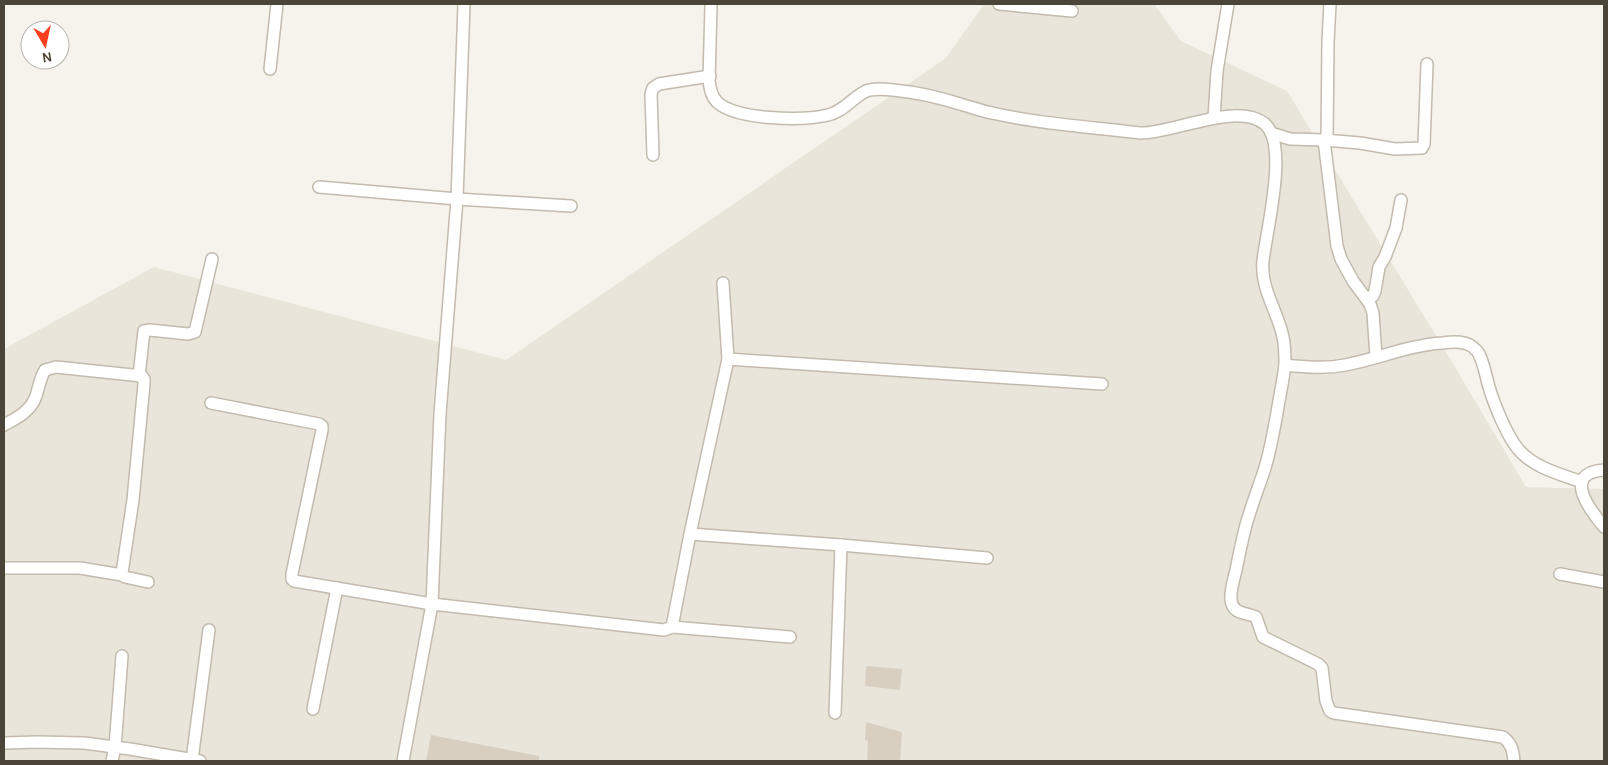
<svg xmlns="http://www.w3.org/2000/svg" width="1608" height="765" font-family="Karla,sans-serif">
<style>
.residential{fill:#eae5da}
.building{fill:#d8cfc1}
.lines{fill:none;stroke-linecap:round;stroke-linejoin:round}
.street-casing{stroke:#c2bbae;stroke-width:14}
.street{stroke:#fff;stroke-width:11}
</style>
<rect width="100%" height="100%" fill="#f6f3ec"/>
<polygon class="residential" points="984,4 1154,4 1181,41 1287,91 1455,367 1526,487 1604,489 1604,761 4,761 4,349 154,267 506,360 946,58"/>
<g class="building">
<polygon points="866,666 902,669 900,690 865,686"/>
<polygon points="866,722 902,732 900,761 867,761 868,741 865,740"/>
<polygon points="431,735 539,756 539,761 426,761"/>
</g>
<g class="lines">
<g class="street-casing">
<g id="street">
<path d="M711 4 709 81C710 88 711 96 717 102 736 120 803 121 828 115 843 112 852 98 866 91 875 88 884 89 893 90 915 92 938 97 960 104 971 107 981 111 992 113 1041 124 1091 127 1140 133 1172 134 1237 101 1265 124 1289 145 1266 232 1263 261 1260 288 1278 312 1283 337 1285 346 1285 355 1285 364 1284 376 1281 389 1279 401 1275 425 1271 449 1264 471 1258 489 1251 507 1246 525 1242 540 1239 555 1236 570 1234 579 1230 590 1231 600 1233 615 1246 612 1256 617L1263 637 1318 664 1322 668 1326 701 1330 711 1334 713 1503 737C1512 744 1513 751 1514 761"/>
<polyline points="999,4 1072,11"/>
<polyline points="270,69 277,4"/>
<polyline points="1214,118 1217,71 1228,4"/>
<polyline points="1271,133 1290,139 1324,140 1337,246 1341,259 1353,281 1370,304 1373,313 1376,357"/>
<polyline points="1324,140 1360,143 1395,149 1422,148 1424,144 1427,64"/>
<polyline points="1327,140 1328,42 1330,4"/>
<polyline points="653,155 651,94 653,88 659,84 710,76"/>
<polyline points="319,187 457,199 571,206"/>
<polyline points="1367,298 1373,296 1375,291 1379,267 1385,257 1396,228 1401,200"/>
<polyline points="728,359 1102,384"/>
<path d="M1285 365C1305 367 1325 369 1345 365 1378 359 1409 345 1442 343 1449 342 1457 341 1464 343 1470 344 1476 349 1479 354 1484 364 1486 377 1489 387 1494 404 1507 436 1518 449 1534 468 1560 474 1582 482"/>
<polyline points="139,376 144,331 150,330 188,334 195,332 212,259"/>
<polyline points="211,403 319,424 322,426 322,430 292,574 292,579 294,581 432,604 664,630 672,627 690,534 728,359 723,283"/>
<path d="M4 425C17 418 31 411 36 396 39 387 40 378 45 370L56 367 142 376 144 379V384L133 500 122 573V575L125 577 148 582"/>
<path d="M1604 470C1561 473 1590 510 1604 527"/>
<polyline points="690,534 841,545 835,713"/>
<polyline points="841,545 987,558"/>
<polyline points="4,568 80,568 122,575"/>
<polyline points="1560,574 1604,582"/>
<polyline points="672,627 790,637"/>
<polyline points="313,709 337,588"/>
<polyline points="4,743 37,742 84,743 130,749 200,761"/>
<polyline points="192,760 209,630"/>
<polyline points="112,761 115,747 122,656"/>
<polyline points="403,761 432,604 440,414 457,199 464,4"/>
</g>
</g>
<use href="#street" class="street"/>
</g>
<rect width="1608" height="765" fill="none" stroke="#4b4439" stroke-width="10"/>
<g transform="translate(45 45) rotate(171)"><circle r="24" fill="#ffffff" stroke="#b7b4b0"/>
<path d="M0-4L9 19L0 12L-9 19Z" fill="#fc3f1d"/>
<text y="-8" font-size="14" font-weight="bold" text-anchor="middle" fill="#4b4439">N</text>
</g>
</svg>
